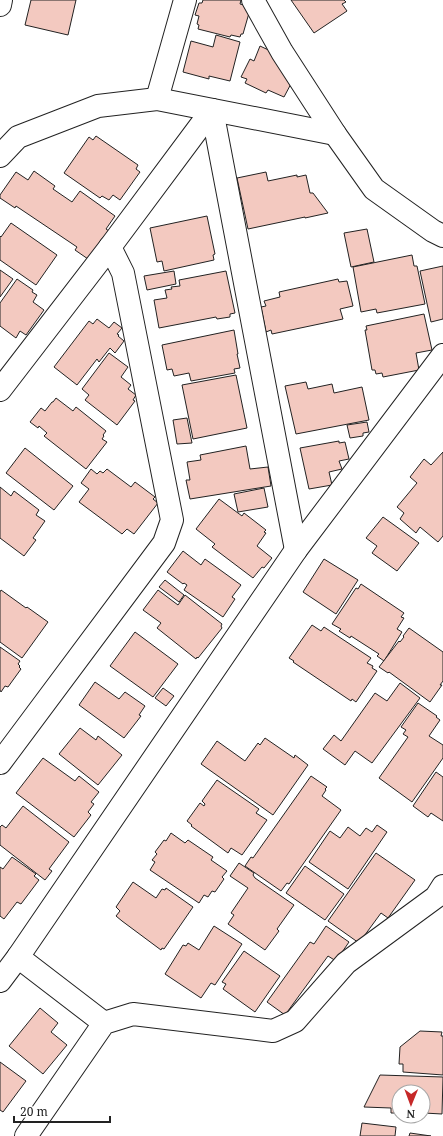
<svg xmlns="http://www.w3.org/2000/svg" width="443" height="1136" font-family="'Noto Serif',serif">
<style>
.building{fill:#f3c9c0;stroke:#222}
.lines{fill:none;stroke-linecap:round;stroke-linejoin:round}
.minor-casing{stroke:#222;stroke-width:24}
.minor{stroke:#fff;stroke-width:22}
</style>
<rect width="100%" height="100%" fill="#fff"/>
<g class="building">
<polygon points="31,0 76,0 68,35 25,25"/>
<polygon points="203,0 241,0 240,4 244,5 249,13 243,34 241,34 240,37 231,35 230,37 198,29 199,25 197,24 199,16 195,15 199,3 202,3"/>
<polygon points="291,0 344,0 346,2 342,4 347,11 314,33"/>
<polygon points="216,35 240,42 230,81 209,76 209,79 183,72 191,41 213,47"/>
<polygon points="260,46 277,54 293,80 284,97 268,90 266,93 245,83 247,79 241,77 250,59 254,61"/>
<polygon points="96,136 138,165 136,169 140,172 120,200 113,195 109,200 102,196 100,198 64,173 89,137 93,140"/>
<polygon points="34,171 55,186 53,189 72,202 80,191 115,216 106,229 109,231 88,259 75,250 77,247 16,206 15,208 0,198 0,195 16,172 28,180"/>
<polygon points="266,172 268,181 297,175 297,177 306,175 310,193 313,193 328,213 305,218 305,217 248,229 237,178"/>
<polygon points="207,216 215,254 213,255 214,260 164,271 162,261 157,262 150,228"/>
<polygon points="11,223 57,255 36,285 0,260 0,236 1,237"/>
<polygon points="367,229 374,262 351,267 344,233"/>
<polygon points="412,255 414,266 417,266 425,304 377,313 376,309 361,312 353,267"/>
<polygon points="443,266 443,319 431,322 420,271"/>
<polygon points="0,270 13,279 0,297"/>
<polygon points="174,271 176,284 147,290 144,276"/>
<polygon points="226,271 235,313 230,314 230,317 217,319 216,317 159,328 154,300 167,298 165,290 172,289 171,287 180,286 179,280"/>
<polygon points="17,279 33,290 32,292 37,295 33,302 44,310 26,335 20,331 16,338 0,326 0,303"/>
<polygon points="338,279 339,282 347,281 353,306 340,309 343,319 272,334 271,330 266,332 261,307 266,306 264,301 280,297 279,292"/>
<polygon points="424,314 432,350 416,353 419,370 383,377 382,373 376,374 375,370 372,370 365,330 367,330 366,326"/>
<polygon points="97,319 109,328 114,322 122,328 117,334 119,335 118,336 124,341 115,353 110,348 99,362 97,359 77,385 54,367 89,321 93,324"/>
<polygon points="234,330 238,354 237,354 240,368 234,369 235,373 191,381 189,373 174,376 172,369 167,370 162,345"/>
<polygon points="109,353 128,367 121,377 131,385 128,389 136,395 133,400 135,401 117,425 85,400 89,395 82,389"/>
<polygon points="236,375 247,428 193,439 182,385"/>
<polygon points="306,382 308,389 332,384 334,393 362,387 369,420 296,434 285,386"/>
<polygon points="56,398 73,411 76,407 106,431 103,435 104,436 102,439 107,442 86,469 44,436 47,433 39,426 38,428 30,422 41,408 45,411 52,402 53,402"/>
<polygon points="187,418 192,443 177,444 173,420"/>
<polygon points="367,422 369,432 363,433 363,436 350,438 347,425"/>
<polygon points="339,441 339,443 345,442 349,459 339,461 342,469 329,472 332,485 309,489 300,448"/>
<polygon points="246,446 250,469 268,467 271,486 190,499 186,480 190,480 187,462 201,460 200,455"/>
<polygon points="25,448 73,486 54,510 6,473"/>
<polygon points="443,452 443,536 438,542 420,527 416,533 400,519 404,513 397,507 417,483 410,477 424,459 431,465"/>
<polygon points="91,469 97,474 100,471 103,473 107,469 131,487 135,482 155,497 153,499 158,503 134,534 127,529 122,534 79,502 89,489 81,483"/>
<polygon points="0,487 11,496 14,491 39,510 36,515 45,521 33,538 36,540 24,556 0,538"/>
<polygon points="264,488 268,507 238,512 234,494"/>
<polygon points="219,499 242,516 244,513 266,530 264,532 266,533 257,546 272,558 264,568 262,567 253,578 212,547 215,544 196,529"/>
<polygon points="383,517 419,543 397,571 372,553 377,546 366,538"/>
<polygon points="183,551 201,565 205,559 241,585 232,597 235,599 223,617 184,590 187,585 184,583 183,584 167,572"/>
<polygon points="324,559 358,580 336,614 303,592"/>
<polygon points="165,580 184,595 179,602 159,587"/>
<polygon points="361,584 404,613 401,617 404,618 397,629 402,632 384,661 377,656 379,654 351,636 350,638 339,631 341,629 332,624 356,588 358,589"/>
<polygon points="1,590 26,608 27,607 48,622 22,658 0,642 0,592"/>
<polygon points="158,590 178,605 185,595 222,624 221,626 222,628 198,658 197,657 196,659 157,628 161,623 143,610"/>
<polygon points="312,625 321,631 324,627 371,658 367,663 373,666 372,668 377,671 356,702 352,699 351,701 293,662 294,661 289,658"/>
<polygon points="409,628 443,652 443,681 440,685 442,685 430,702 389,672 388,673 379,667 399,641 400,642 404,637 403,636"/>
<polygon points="135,632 178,664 153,697 110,666"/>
<polygon points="0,647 20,661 18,664 20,666 19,667 21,669 8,687 5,686 1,692 0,690"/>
<polygon points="95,682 119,699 125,692 145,706 139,715 141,716 124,738 79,705"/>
<polygon points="400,683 420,698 372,763 355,751 345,765 323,749 334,735 341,741 375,693 387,701"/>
<polygon points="163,688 174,696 166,706 155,698"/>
<polygon points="418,703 437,716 436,717 440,720 429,736 443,745 443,758 412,802 379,778 408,737 403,734 406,730 401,727"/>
<polygon points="80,728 96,740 98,736 122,755 98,785 59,754"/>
<polygon points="265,738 294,758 295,755 308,765 273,815 201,764 217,741 245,761 258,743 260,745"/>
<polygon points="43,758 75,781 79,776 99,792 91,802 94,804 88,812 91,815 74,837 16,793"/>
<polygon points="436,772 443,777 443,821 431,813 428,817 413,806"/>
<polygon points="311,776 327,787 325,789 326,790 322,796 341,810 289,884 287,883 281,891 245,866 251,857 253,858"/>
<polygon points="217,780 259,809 256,813 267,820 242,855 231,848 228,853 191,826 192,825 187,821 200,803 204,806 205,804 202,801"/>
<polygon points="23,806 69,842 49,869 52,871 45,880 0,845 0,827 2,825 6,828"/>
<polygon points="377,825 387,832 348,889 309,862 330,831 340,838 348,827 360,836 366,828 372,832"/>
<polygon points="171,833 185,843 188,840 213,857 211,860 227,871 222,877 224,879 215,892 212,891 208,897 204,895 199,903 150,870 155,862 152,860 157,854 155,852 164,840 166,841"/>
<polygon points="376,853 415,880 388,918 381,913 359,943 328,921"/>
<polygon points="12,857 36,874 34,876 39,880 21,904 17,902 4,919 0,916 0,867 3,869"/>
<polygon points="239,863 254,873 253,875 255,878 294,905 277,929 279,931 265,950 228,924 234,915 231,913 248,888 230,876"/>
<polygon points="305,866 344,894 325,920 286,893"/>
<polygon points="133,882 156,898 162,889 165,890 166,888 193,907 164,949 162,948 161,950 122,921 116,916 120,911 116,907"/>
<polygon points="214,926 242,944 215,985 211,983 201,998 165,974 183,945 186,946 188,943 199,950"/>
<polygon points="326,926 349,942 336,961 328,956 285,1015 267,1002 310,942 314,944"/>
<polygon points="244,951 280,976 255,1012 223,989 226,984 222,982"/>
<polygon points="40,1008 58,1023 51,1032 67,1045 43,1074 9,1046"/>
<polygon points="420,1031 442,1032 441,1036 443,1036 443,1075 403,1072 403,1064 399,1064 400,1047"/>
<polygon points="0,1062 26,1081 3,1112 0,1110"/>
<polygon points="380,1075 443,1077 442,1114 424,1113 424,1111 423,1111 423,1092 399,1092 399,1113 391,1113 391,1108 364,1107"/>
<polygon points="362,1123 396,1127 395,1136 360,1136"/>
<polygon points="410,1133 431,1136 409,1136"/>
</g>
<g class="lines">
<g class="minor-casing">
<g id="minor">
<polyline points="253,0 282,52 335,134 374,189 433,231 443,236"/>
<polyline points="0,5 1,0"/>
<polyline points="157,99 185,0"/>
<polyline points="212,110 296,550"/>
<polyline points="0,156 18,137 98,106 157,99 335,134"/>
<polyline points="0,390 110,247 212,110"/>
<polyline points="0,763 164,543 172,520 123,273 110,247"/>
<polyline points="18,957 104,1023"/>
<polyline points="0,981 18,957 296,550 443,355"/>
<polyline points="26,1136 104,1023 133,1014 273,1031 295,1021 346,963 436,897 443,886"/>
</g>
</g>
<use href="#minor" class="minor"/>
</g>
<g transform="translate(411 1104) rotate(181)"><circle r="19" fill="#ffffff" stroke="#a7a7a7"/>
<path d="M0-3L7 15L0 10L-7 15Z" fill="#c62828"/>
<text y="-6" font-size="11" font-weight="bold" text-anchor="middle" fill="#222222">N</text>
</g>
<path d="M14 1116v6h96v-6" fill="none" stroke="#222222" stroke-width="2"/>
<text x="20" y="1116" font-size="12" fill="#222222" stroke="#ffffff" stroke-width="3" paint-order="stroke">20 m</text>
</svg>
